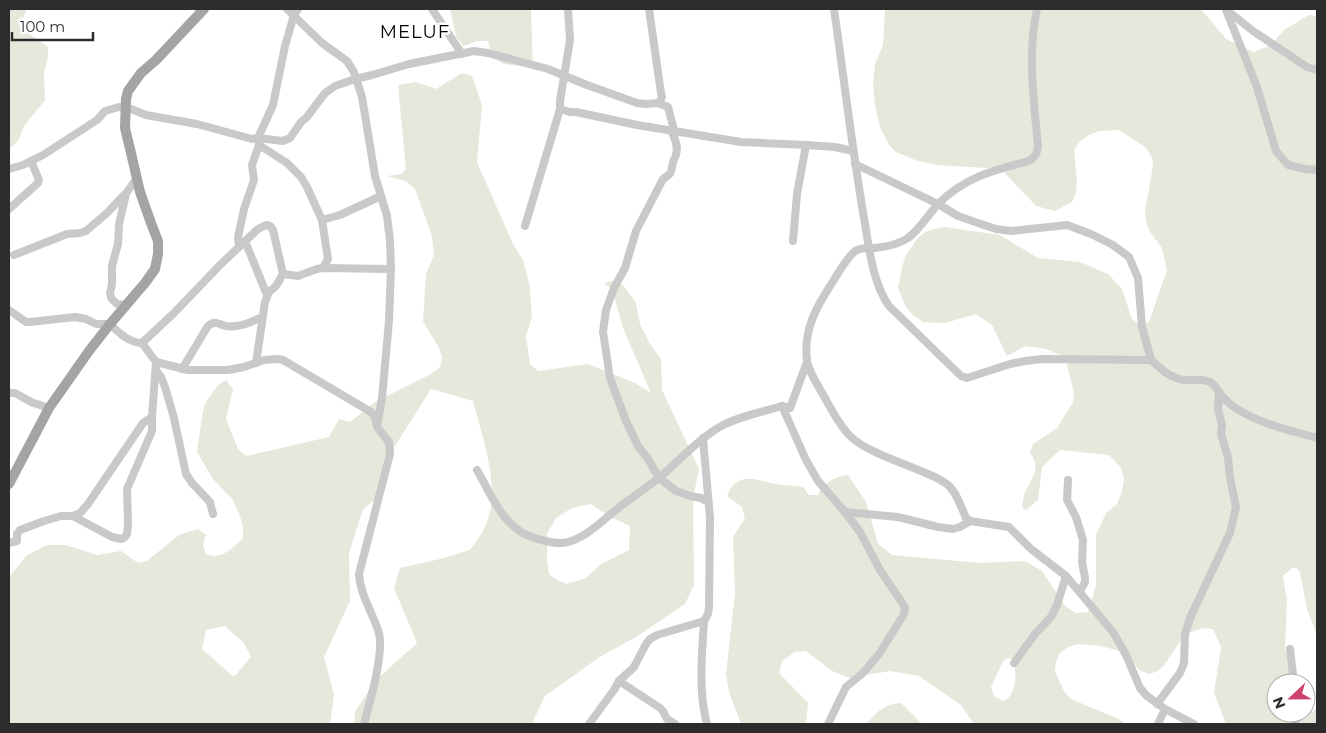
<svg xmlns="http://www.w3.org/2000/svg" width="1326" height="733" font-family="Montserrat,sans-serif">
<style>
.green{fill:#e5e8db;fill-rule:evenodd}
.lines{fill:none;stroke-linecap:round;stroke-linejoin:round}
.minor{stroke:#c9c9c9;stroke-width:8}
.major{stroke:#a4a4a4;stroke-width:10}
.labels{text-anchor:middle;stroke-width:5;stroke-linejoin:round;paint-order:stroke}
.quarter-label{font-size:18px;letter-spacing:1px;fill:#000;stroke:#fff}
</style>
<rect width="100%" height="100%" fill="#fff"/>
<g class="green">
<polygon points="10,9 27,9 19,27 48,47 48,56 44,73 45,100 24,126 19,139 11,148 9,147"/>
<polygon points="450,9 531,9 533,70 530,67 504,64 493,58 488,41 477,41 463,46 456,36"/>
<path d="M885 9H1201L1226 39 1254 52 1271 45 1284 30 1309 15 1317 16V635L1307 609 1300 572 1296 568H1292L1283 576 1287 600 1285 650 1293 670 1295 683H1276V713C1287 713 1311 717 1317 707V724H1226L1214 693 1221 647 1213 629 1203 628 1185 634 1165 664 1158 671 1149 674 1139 670 1123 652 1101 646 1078 644 1068 647 1060 653 1056 662 1055 672 1064 691 1071 699 1119 719 1125 724H974L961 705 919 676 890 671 850 678 832 671 806 651 795 652 782 661 779 673 808 703 806 724H741L729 692 726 674 735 593 733 537 745 518 742 507 727 496C738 468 760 482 782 485 789 486 796 486 803 487L809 495H818C822 483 837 476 848 475L866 502 878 544 892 555 980 563 1025 561 1042 571 1065 606 1076 613 1088 612 1096 585V535L1106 513 1117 504 1122 491 1124 478 1121 468 1109 455 1060 450 1042 467 1038 500 1026 510 1022 507C1023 503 1023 499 1024 495 1030 479 1043 470 1030 453L1033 444 1057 428 1073 402 1074 393 1065 357 1046 349 1025 346 1007 356 992 325 976 314 945 323 923 322 913 315 906 307 898 288 902 268 905 257 917 239 925 232 934 229 944 227 1000 235 1038 258 1080 262 1108 274 1122 289 1132 319 1140 325 1149 322 1167 270 1162 248 1150 232 1146 222 1145 211 1153 166 1152 157 1145 147 1119 130 1099 131 1089 135 1080 141 1074 150 1077 182 1076 192 1072 202 1055 211 1036 206 1001 169 938 165 918 161 896 152 889 145 880 127 875 105 873 84 875 64 883 45ZM1007 658 1012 659C1018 669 1017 697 1003 701L994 696 991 687 1003 661Z"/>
<path d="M462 73 472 76 482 105 477 162 513 244 523 260 530 287 532 317 526 336 530 364 538 371 588 364 635 383 651 393 623 328 612 289 604 283 613 281 623 285 636 303 640 324 649 342 661 360 662 390 699 469 693 499 694 585 685 604 636 637 601 656 545 696 533 721V724H354L355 712 375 681 417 643 394 588 400 568 440 559 470 550C475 543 481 535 485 527 502 490 483 439 473 401L431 389 390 454 378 497 363 509 349 553 350 601 324 657 334 695 330 724H9V577L27 555 47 545H66L97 555 121 551 138 563 147 561 179 535 198 529 206 535 203 545 206 554C209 555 212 556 215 556 225 556 236 545 243 538V528L241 519 233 500 213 479 197 452 203 411 206 402 218 385 226 380 233 389 226 419 238 449 246 456 329 437 339 419 350 422 375 402 431 374 440 367 442 357 439 348 423 321 426 274 434 255 432 236 415 189 406 181 387 176 402 174 406 169 398 85 416 82 436 89ZM591 504 610 517 630 526 629 550 601 564 586 578 567 584 557 580 549 574 547 561V534L556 518 572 508ZM225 626 244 643 251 657 234 677 202 649 206 630Z"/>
<path d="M901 703 922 724H866C878 712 883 704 901 703Z"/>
</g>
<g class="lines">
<g class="minor">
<path d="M287 9 322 43 347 61 354 72 362 97 375 176 387 216 390 241 391 269 389 321 382 398 377 427 389 442 390 454 359 574C360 595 373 613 379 633 384 654 370 702 364 724"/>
<polyline points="432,9 462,54"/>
<polyline points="649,9 661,93 662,97 659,103"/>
<path d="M834 9C844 79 852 148 864 218 869 246 872 282 889 306L961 376 967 378 1010 364 1025 361 1042 359 1151 360"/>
<path d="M1037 9C1027 55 1034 101 1038 147 1037 154 1035 157 1029 161 994 170 965 177 938 204 928 215 920 229 908 238 899 244 886 247 875 248 869 248 863 247 857 250 847 256 838 274 832 283 816 307 803 331 807 361 809 373 819 387 825 398 832 411 840 426 850 436 866 452 906 464 928 474 935 477 942 480 948 485 957 493 961 507 966 518L970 521 1009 527 1031 549 1066 576 1113 632 1126 655 1140 688 1147 696 1165 709 1194 724"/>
<polyline points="1226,10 1257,87 1276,151 1288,165 1305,169 1317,170"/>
<polyline points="1228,11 1253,31 1307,67 1317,70"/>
<polyline points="560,109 570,112 576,112 637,125 741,142 806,145 835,147 853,151"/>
<path d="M671 130C674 137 679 146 676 154 676 157 674 159 673 162 671 171 673 173 663 179L636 231 625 268 614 288 606 310 603 332 610 378 626 421 638 446 648 459 659 478 676 491 690 496 701 498 708 502"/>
<polyline points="259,145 287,163 301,177 307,187 322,220 328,259 323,268"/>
<polyline points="855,164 938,204 958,216 978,223 996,229 1011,231 1067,225 1091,234 1113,245 1129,257 1138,278 1142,327 1151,360 1166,373 1176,378 1183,380 1203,380 1210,382 1214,385 1219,392 1218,409 1222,425 1221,434 1228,457 1230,478 1236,507 1230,533 1190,618 1185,634 1184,663 1180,673 1157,704"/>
<polyline points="9,169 23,165 43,155 97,120 105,111 119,107 126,107 146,115 197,124 252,139 258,138 283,141 290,138 301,122 307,117 325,93 335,86 355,79 372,75 409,64 474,51 488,53 548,69 587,85 637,103 645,104 658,103 668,107 674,130"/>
<polyline points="9,209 38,183 39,180 31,161"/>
<polyline points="322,220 340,215 381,196"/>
<polyline points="525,226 560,109 560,101 570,40 568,9"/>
<polyline points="245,241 267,295"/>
<polyline points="793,241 797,194 806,145"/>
<polyline points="239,247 238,237 244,209 254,180 252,165 259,145 258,138 273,105 285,46 294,15 298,9"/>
<polyline points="14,255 67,234 80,233 86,231 107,213 127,192 137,178"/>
<polyline points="283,274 298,276 317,269 323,268 391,269"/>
<polyline points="126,305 117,304 111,298 110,293 112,284 112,266 118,244 119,224 126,194"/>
<path d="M9 310 26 322H30L75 317 86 319 96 324H110C118 332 129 343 142 343L174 313 221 264 258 229 266 225 270 226 273 230 283 274 276 286 269 292 265 302 256 363"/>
<polyline points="142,343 156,362 188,370 228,370 244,367 264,360 277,359 283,360 371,412 375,417 376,423"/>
<path d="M182 369 208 326C216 319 218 325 226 326 239 328 252 322 262 317"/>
<polyline points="156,370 161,377 165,387 174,418 186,474 192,483 210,502 213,514"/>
<path d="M1219 392C1237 419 1288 430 1317 438"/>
<polyline points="9,393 15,393 31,402 49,408"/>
<polyline points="782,406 806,460 818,481 845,512 860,532 880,570 905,607 904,614 879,654 863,673 846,687 828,724"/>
<path d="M703 438 710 518 709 607 708 614 704 621C702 656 698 690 707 724"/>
<path d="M477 470C488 489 499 516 517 529 526 537 552 544 563 543 584 540 602 521 617 509 631 498 646 488 660 477 679 461 696 441 718 428 735 417 763 412 782 406L790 408 807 362"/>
<polyline points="1068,480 1067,500 1076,517 1083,540 1082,562 1085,578 1085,582 1080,591"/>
<polyline points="845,512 898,517 938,527 953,529 960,527 970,521"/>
<polyline points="73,516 80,513 88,504 143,423 152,417"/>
<polyline points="9,543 17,541 17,534 20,530 44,521 61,516 73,516 112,537 121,539 124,538 127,534 128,524 127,489 152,431 152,417 156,362"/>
<polyline points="1290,649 1294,683"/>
<polyline points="1014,663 1035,634 1051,617 1057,605 1066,576"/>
<polyline points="619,681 660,708 663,711 667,719 675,724"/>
<polyline points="589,724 614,690 619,681 634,667 646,644 650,639 657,635 704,621"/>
<polyline points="1158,724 1165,709"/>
<polyline points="1295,724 1296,713"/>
</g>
<polyline class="major" points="9,484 49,408 89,351 110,324 145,283 155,269 158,254 158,241 151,223 140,192 131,153 125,128 126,99 128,91 141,73 156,60 204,9"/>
</g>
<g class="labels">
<g class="quarter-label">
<text x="415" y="38">MELUF</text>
</g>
</g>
<rect width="1326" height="733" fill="none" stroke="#2c2c2c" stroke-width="20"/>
<g transform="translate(1291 698) rotate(248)"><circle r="24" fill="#ffffff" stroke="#ababab"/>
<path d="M0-4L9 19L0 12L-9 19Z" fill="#ce436d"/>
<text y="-8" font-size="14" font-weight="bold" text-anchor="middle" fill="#2c2c2c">N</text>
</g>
<path d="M12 32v8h81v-8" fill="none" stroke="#2c2c2c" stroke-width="2.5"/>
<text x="20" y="32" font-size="15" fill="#2c2c2c" stroke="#ffffff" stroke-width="4" paint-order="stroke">100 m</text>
</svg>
